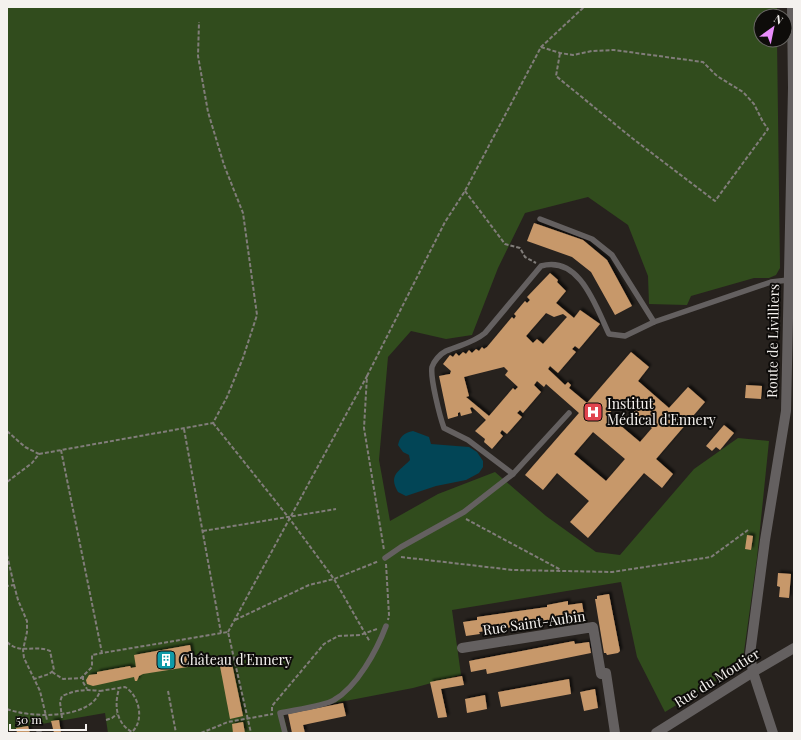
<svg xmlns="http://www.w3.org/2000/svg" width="801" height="740" font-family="'Playfair Display',serif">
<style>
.green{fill:#314c1d}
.water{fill:#024556}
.building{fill:#c7986b;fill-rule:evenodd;filter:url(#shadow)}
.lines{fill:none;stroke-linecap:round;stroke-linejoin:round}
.path{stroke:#817d7a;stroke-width:2;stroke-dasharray:4 2;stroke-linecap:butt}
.lane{stroke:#646060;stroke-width:5.5}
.street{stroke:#646060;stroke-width:10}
.labels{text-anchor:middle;stroke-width:4;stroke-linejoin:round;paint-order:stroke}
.street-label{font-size:14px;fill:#f4f1ee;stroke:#0e0c0a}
.poi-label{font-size:14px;fill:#f4f1ee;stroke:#0e0c0a;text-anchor:start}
</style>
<defs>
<filter id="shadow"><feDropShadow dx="2.5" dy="-2.5" stdDeviation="1" flood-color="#0009"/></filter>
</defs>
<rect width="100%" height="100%" fill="#27221e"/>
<polygon class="green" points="7,7 777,7 777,16 761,16 761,40 777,40 780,268 776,275 769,278 754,278 691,296 687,305 649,304 648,276 628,225 588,197 525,213 498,268 472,335 446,339 411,331 388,357 379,460 390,521 438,494 495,472 546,516 596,552 620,555 694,469 738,438 769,441 757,558 743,659 738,667 665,712 637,657 621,582 452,610 461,675 413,688 283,713 288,733 108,733 105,713 7,730"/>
<path class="water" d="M413 431 429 437 431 444 469 447 477 452 483 461V467L479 473 466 480 436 486 406 496 398 492C388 474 399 472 410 460L409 455 403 452 398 445C400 436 404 433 413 431Z"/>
<g class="building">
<polygon points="534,223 583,240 607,260 632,306 615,315 591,272 572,257 527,241"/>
<path d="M550 273 558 280 557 282 566 291 556 303 574 318 580 310 600 324 579 349 575 346 572 349 576 352 558 373 550 366 548 369 565 385 568 382 571 385 569 388 587 403 631 352 649 367 638 381 669 408 688 387 705 402 656 459 673 474 662 488 644 473 588 538 570 522 589 501 557 473 543 490 525 475 579 413 546 384 544 387 537 381 534 385 541 392 523 413 520 410 517 413 522 417 507 434 502 430 500 433 503 436 492 449 484 442 485 439 475 431 486 420 472 407 470 408 472 413 461 416 460 412 458 413V416L448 419 439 376 450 374 451 371 443 364 450 355 453 357 456 353 459 356 463 352 466 354 469 350 472 353 476 349 479 351 482 347 484 349 487 347 512 317 514 319 516 316 514 314 525 301 527 303 530 300 527 297ZM546 313 554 317 563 314 567 317 543 344 537 339 533 343 526 336ZM504 367 508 371 505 375 518 387 515 390 513 388 489 416 466 397 469 396 464 377ZM620 400 652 428 640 442 608 415ZM593 432 625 459 606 481 574 454Z"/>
<polygon points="746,385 762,386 761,399 745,398"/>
<polygon points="724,425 734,433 720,450 716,447 712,451 706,446"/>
<polygon points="747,535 753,536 751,550 745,549"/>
<polygon points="778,573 791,574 789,598 779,597 780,587 777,586"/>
<polygon points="609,594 620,651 618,653 607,655 606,653 604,653 595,599 597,599 597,596"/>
<polygon points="568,601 568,605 582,603 584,614 549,620 550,622 479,632 480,634 466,636 463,622 477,620 477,617 547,607 547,605"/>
<polygon points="574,641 575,644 589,642 591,653 487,674 486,669 471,672 469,661"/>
<polygon points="190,645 194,666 143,674 139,676 137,681 135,681 134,677 93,686 87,684 86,680 89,675 97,674 97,672 130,666 131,668 136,667 134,655"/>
<polygon points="231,659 243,716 230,719 219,661"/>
<polygon points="462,676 464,685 441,689 447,717 438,718 430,682"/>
<polygon points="569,679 571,694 501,707 498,692"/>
<polygon points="595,689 598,708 584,711 580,692"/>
<polygon points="485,695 487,709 467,713 465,699"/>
<polygon points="343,703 346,716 303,725 305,733 292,733 288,714"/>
<polygon points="59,720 61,733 54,733 51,721"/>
<polygon points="243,722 245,733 233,733 232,724"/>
<polygon points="28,726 30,733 17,733 16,728"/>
</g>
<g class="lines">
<g class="path">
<polyline points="541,47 560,53 573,55 592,51 614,50 703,62 717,76 743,92 754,104 763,122 768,129 715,201 632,138 556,76 560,53"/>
<polyline points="465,191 505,244 520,248 525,257 536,263"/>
<polyline points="367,376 445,222 465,191 541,47 584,7"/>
<polyline points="213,423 289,518 334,579 370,642"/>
<polyline points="184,429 221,633"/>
<polyline points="7,431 25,447 39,454 32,463 7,482"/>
<polyline points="61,450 102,653 228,632 251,733"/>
<polyline points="39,454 213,423 227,397 243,358 257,315 243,213 224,165 208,112 198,56 199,22"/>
<polyline points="466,519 561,570"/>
<polyline points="203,531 336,509"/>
<polyline points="7,555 14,585 7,586"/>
<polyline points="401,557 513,570 612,572 711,557 748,530"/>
<polyline points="386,564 389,615 388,620"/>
<polyline points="14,585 18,600 27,621 27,632 23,650 24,658 40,691 47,720"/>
<polyline points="235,620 309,585 334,579 379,561"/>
<polyline points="228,632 367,376 364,428 384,550"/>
<path d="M7 642C20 655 35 644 50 651L54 670 49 674 34 679"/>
<polyline points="52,672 63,679 81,678 92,667 92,655 102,653"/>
<polyline points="83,676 83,682 87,689"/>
<polyline points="168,691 176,733"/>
<path d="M7 709C30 718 91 720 100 691L125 687C139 695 145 720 132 732 116 723 114 705 119 689"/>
<polyline points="272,711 272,706 324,644 338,636 360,635 377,629"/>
<path d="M62 718 60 702 62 696C76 690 85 689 100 691"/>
<polyline points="106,720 112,718 117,714"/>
<polyline points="201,733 228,722 273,714"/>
</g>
<g class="lane">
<polyline points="540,219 592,239 612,255 654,322"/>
<path d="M569 413 513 474 468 440 444 428C440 417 430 378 432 367 434 361 440 354 446 351 460 345 473 343 485 333L541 266C580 255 596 307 609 334L625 336 654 322 771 282 788 280"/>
<polyline points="385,558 401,547 464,512 513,474"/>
<polyline points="39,732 39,733"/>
<path d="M285 733 280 713C293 710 324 706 334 700 357 687 377 650 386 626"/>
</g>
<g class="street">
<polyline points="462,648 593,627 601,674 606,673 615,733"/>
<polyline points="656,733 753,672 794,648"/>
<polyline points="773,733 753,672 750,654 765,540 786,411 793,88 792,7"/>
</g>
</g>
<defs>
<g id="hospital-square" transform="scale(1)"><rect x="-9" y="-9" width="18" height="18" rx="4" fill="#e0444e" stroke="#0e0c0a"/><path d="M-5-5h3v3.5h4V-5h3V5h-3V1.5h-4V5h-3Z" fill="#fff"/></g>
<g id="building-square" transform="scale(1)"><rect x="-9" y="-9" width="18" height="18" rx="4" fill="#0f9aa8" stroke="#0e0c0a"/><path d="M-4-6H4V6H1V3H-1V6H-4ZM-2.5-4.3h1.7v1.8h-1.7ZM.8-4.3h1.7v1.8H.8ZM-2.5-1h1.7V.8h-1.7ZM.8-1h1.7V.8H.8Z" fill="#fff"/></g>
</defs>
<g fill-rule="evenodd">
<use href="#hospital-square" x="593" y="412"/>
<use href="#building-square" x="166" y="660"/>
</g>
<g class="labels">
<g class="street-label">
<text transform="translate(773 341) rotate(-89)" y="5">Route de Livilliers</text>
<text transform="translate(534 623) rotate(-8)" y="5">Rue Saint-Aubin</text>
<text transform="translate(717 678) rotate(-32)" y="5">Rue du Moutier</text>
</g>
<g class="poi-label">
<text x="607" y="409">Institut<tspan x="607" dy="16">Médical d'Ennery</tspan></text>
<text x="180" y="665">Château d'Ennery</text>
</g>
</g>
<rect width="801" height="740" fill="none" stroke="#f4f1ee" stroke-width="16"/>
<g transform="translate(773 28) rotate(33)"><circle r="19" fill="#0e0c0a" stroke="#6a6865"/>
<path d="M0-3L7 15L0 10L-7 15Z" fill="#ea8dfc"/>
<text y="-6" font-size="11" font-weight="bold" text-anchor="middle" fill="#f4f1ee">N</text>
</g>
<path d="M10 724v6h76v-6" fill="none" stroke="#f4f1ee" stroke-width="2"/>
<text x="16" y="724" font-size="12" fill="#f4f1ee" stroke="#0e0c0a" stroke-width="3" paint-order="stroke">50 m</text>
</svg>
